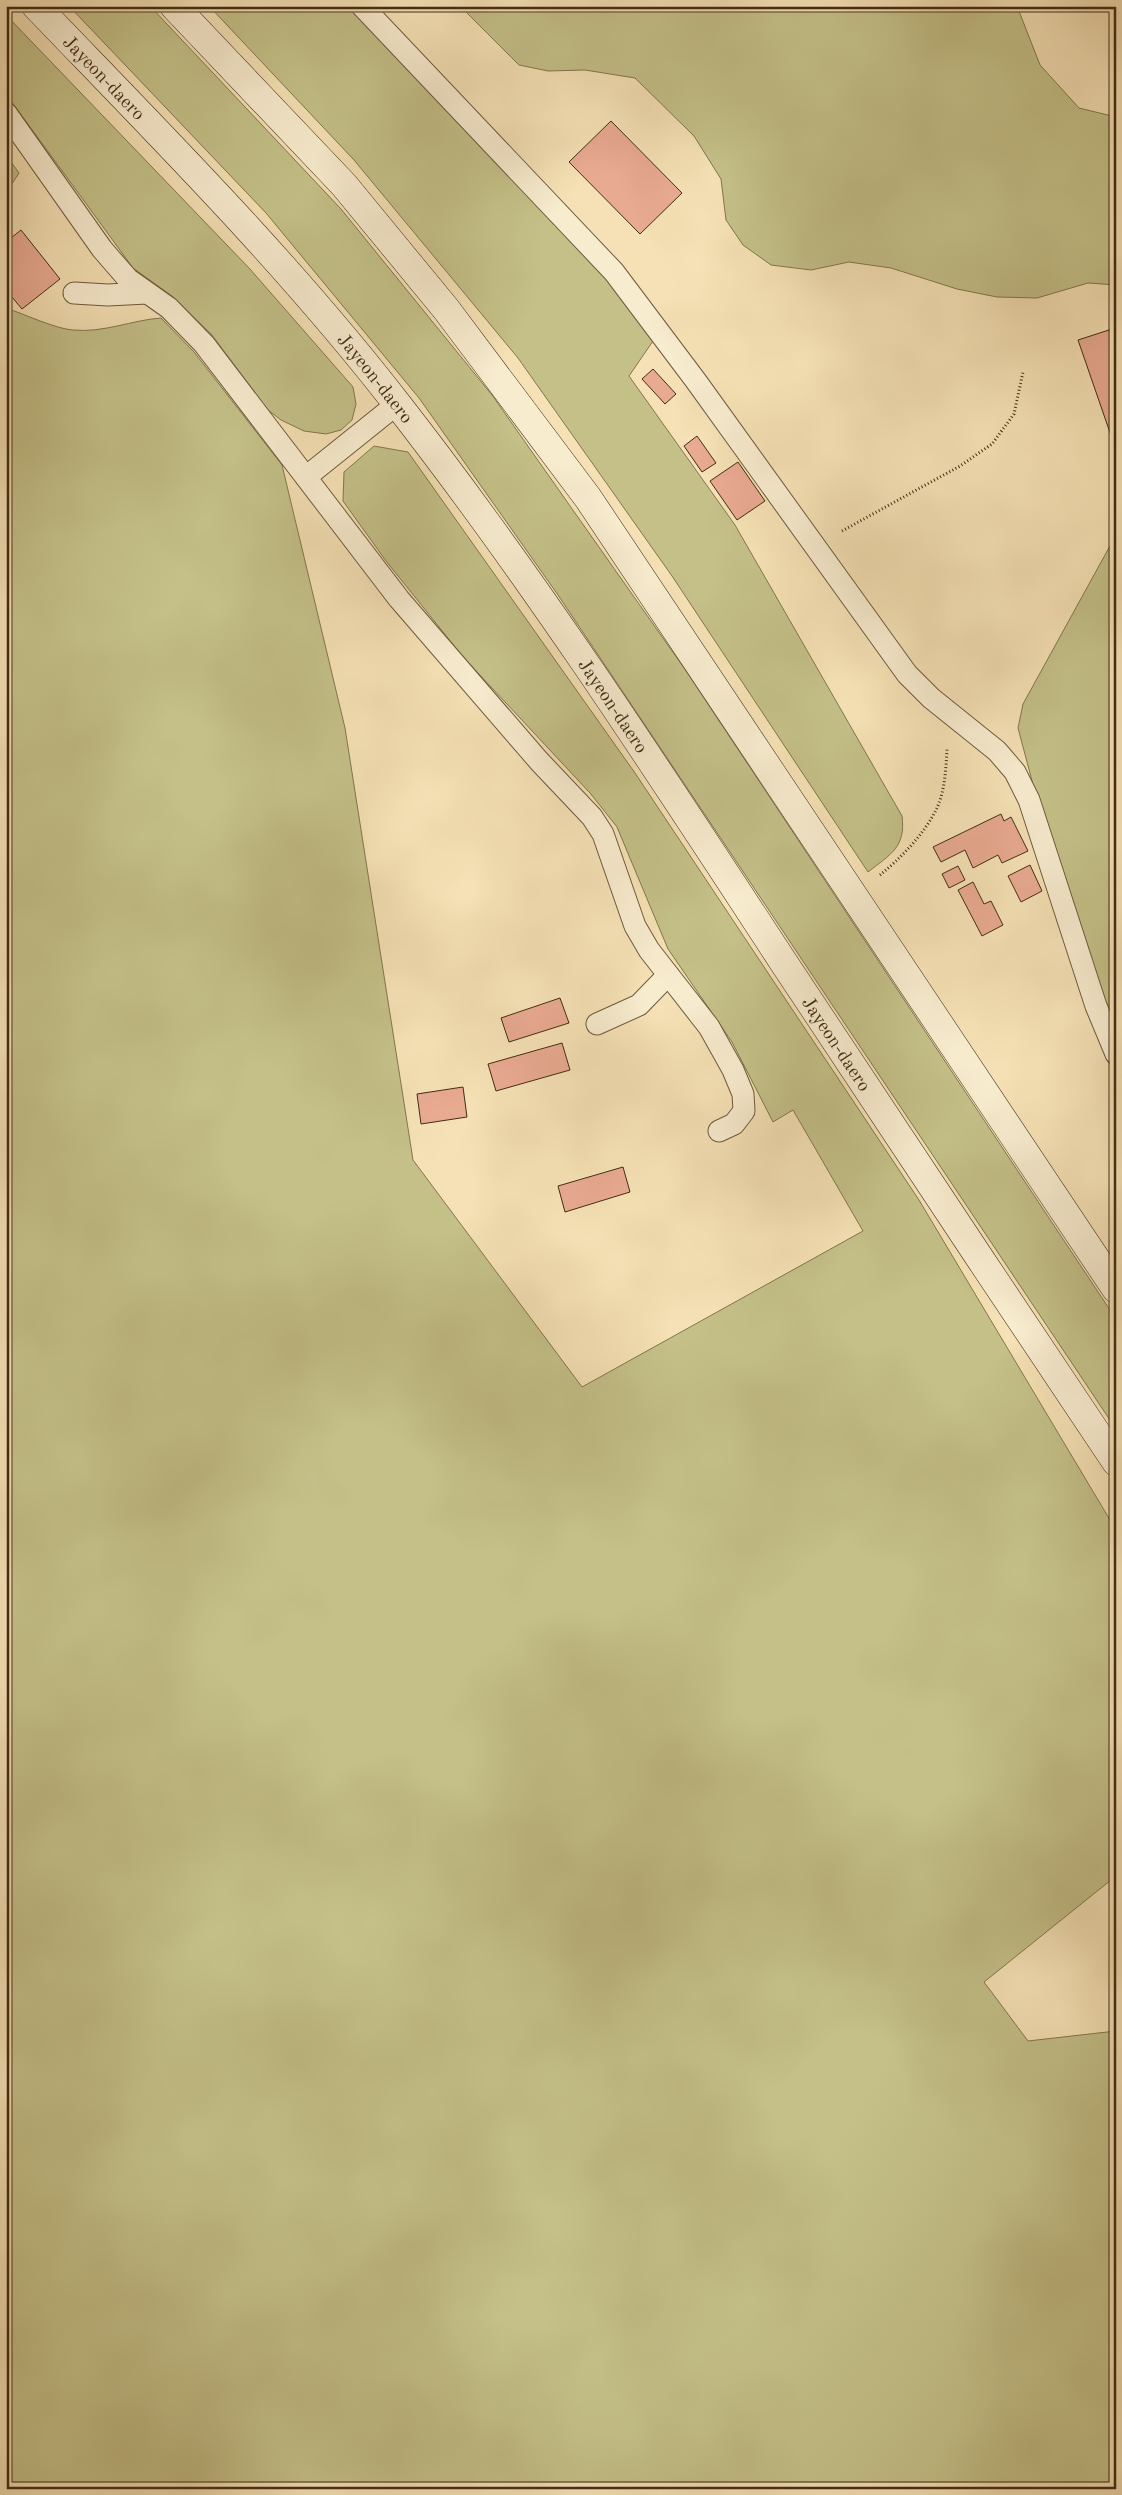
<svg xmlns="http://www.w3.org/2000/svg" width="1122" height="2495" font-family="'Old Standard TT',serif">
<style>
.green{fill:#c4c088;stroke:#82764e}
.building{fill:#e9aa92;stroke:#412d15}
.lines{fill:none;stroke-linecap:round;stroke-linejoin:round}
.service-casing{stroke:#6e5a3d;stroke-width:23}
.secondary-casing{stroke:#412d15;stroke-width:29}
.path{stroke:#412d15;stroke-width:3;stroke-dasharray:1 2.5;stroke-linecap:butt}
.service{stroke:#f8eccf;stroke-width:21}
.secondary{stroke:#f8eccf;stroke-width:28}
.labels{text-anchor:middle;stroke-width:5;stroke-linejoin:round;paint-order:stroke}
.street-label{font-size:19px;fill:#412d15;stroke:#f8eccf}
</style>
<rect width="100%" height="100%" fill="#f5e1b5"/>
<filter id="stains"><feTurbulence type="fractalNoise" baseFrequency=".004" numOctaves="4"/><feColorMatrix values="0 0 0 0 .2 0 0 0 0 .09 0 0 0 0 .02 0 0 0 .5 -.17"/></filter>
<radialGradient id="worn" r=".72"><stop offset=".6" stop-color="#630" stop-opacity="0"/><stop offset="1" stop-color="#630" stop-opacity=".3"/></radialGradient>
<g class="green">
<polygon points="69,6 150,6 341,209 492,395 684,668 1116,1319 1116,1429 558,595 419,398 266,213"/>
<path d="M209 6H348L600 270 653 341 629 376 735 525 902 816C906 847 891 854 868 872L672 576 518 358 354 160Z"/>
<polygon points="460,6 1017,6 1040,65 1079,108 1116,117 1116,285 1088,283 1037,298 997,297 957,289 891,268 849,262 811,270 771,265 743,245 726,220 721,179 694,136 635,78 585,70 548,71 519,65"/>
<polygon points="6,15 249,268 353,387 356,404 352,420 341,430 326,434 304,431 281,420 268,410 212,335 172,296 133,268 6,94"/>
<polygon points="6,155 19,173 6,193"/>
<path d="M6 308C24 314 56 329 73 330 104 333 132 320 161 318L194 352 282 465 345 728 413 1160 582 1387 863 1231 793 1110 773 1122 732 1042 668 949 617 827 590 793 464 658 386 561 343 501 344 472 374 446 408 452 635 773 919 1200 1116 1530V1876L984 1982 1028 2041 1116 2031V2489H6Z"/>
<polygon points="1116,535 1116,1016 1110,1016 1035,792 1018,728 1023,704"/>
</g>
<g class="building">
<polygon points="611,121 682,193 640,234 569,162"/>
<polygon points="21,230 60,279 22,309 6,290 6,242"/>
<polygon points="1112,329 1116,340 1116,450 1078,340"/>
<polygon points="653,369 676,394 665,404 642,379"/>
<polygon points="697,436 716,463 702,472 684,446"/>
<polygon points="738,462 765,501 737,520 710,481"/>
<polygon points="1001,814 1004,821 1011,817 1028,851 1002,863 998,855 973,868 965,850 941,862 933,847"/>
<polygon points="1030,865 1042,891 1021,902 1008,876"/>
<polygon points="958,866 965,880 949,888 942,874"/>
<polygon points="973,882 984,904 991,901 1003,925 982,936 958,890"/>
<polygon points="560,998 569,1023 509,1042 501,1018"/>
<polygon points="562,1043 570,1070 496,1091 488,1064"/>
<polygon points="463,1087 467,1117 421,1124 417,1094"/>
<polygon points="623,1167 630,1192 565,1212 558,1186"/>
</g>
<g class="lines">
<g class="service-casing">
<g id="service">
<polyline points="362,6 614,272 696,381 907,674 931,698 997,751 1015,772 1029,800 1096,1006 1116,1054"/>
<polyline points="6,113 102,249 128,279 169,308 204,344 399,599 539,761 592,817 603,834 635,926 649,950 709,1027 733,1070 743,1094 744,1111 734,1124 719,1131"/>
<polyline points="74,293 108,295 147,293"/>
<polyline points="306,477 397,404"/>
<polyline points="597,1024 639,1005 668,975"/>
</g>
</g>
<g class="secondary-casing">
<g id="secondary">
<path id="s1" d="M36 6C160 135 288 263 398 405 536 582 659 772 782 960 893 1128 1004 1295 1116 1462"/>
<polyline points="174,6 344,185 446,309 588,498 1116,1289"/>
</g>
</g>
<g class="path">
<polyline points="842,531 960,466 992,444 1014,414 1023,372"/>
<path d="M880 875C901 858 924 834 936 810 945 792 946 768 947 749"/>
</g>
<use href="#service" class="service"/>
<use href="#secondary" class="secondary"/>
</g>
<g class="labels">
<g class="street-label">
<text dy="7" stroke="none"><textPath href="#s1" startOffset="99">Jayeon-daero</textPath></text>
<text dy="7" stroke="none"><textPath href="#s1" startOffset="504">Jayeon-daero</textPath></text>
<text dy="7" stroke="none"><textPath href="#s1" startOffset="909">Jayeon-daero</textPath></text>
<text dy="7" stroke="none"><textPath href="#s1" startOffset="1314">Jayeon-daero</textPath></text>
</g>
</g>
<rect width="1122" height="2495" fill="none" stroke="#f5e1b5" stroke-width="25"/>
<rect x="8" y="8" width="1107" height="2480" fill="none" stroke="#412d15" stroke-width="2.5"/>
<rect x="12" y="12" width="1097" height="2470" fill="none" stroke="#412d15"/>
<rect width="100%" height="100%" filter="url(#stains)"/>
<rect width="100%" height="100%" fill="url(#worn)"/>
</svg>
